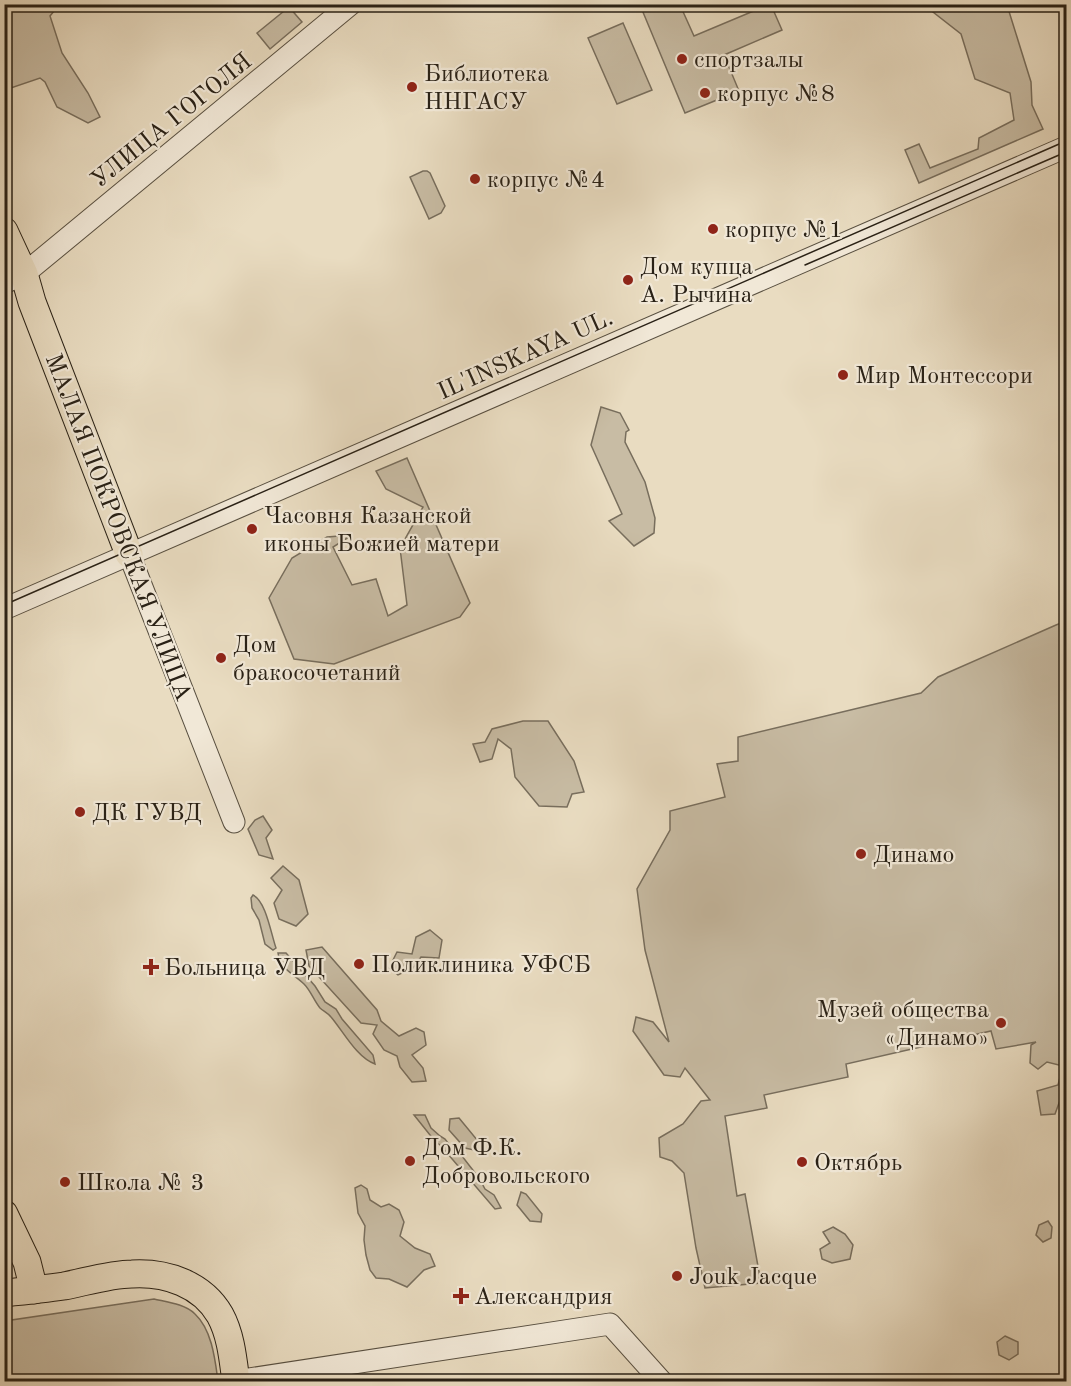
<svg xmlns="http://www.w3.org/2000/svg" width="1071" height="1386" font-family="'Old Standard TT',serif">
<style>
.green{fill:#c8bca4;stroke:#786e5d;stroke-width:1.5}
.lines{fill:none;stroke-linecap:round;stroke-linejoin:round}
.minor-casing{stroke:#595041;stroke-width:23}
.major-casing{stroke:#292116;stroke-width:29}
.minor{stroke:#f1e8d7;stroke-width:21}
.major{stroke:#e9dcc1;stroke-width:27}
.tram{stroke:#292116;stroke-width:1.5}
.poi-dot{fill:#8f2418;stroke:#f1e8d7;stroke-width:2}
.labels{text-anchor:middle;stroke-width:4.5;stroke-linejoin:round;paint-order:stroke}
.poi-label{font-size:24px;fill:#292116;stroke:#f1e8d7;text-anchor:start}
.street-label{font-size:24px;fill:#292116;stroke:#f1e8d7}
</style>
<rect width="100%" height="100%" fill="#e9dcc1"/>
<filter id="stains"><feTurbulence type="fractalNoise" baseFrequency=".00333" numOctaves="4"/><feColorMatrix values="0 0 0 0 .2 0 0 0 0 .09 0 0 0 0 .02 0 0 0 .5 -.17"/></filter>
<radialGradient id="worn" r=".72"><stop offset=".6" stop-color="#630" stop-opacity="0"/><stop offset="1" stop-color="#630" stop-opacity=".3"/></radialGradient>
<g class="green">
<polygon points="5,4 59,5 50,16 62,53 88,93 100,117 88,123 57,107 45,82 40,78 5,90 4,40 6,39 4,36"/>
<polygon points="641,4 680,5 694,36 768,5 771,5 782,30 724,55 739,91 685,113 640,5"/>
<polygon points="924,5 1007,5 1031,82 1032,105 1043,129 919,183 905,150 919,144 930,168 978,149 979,138 1014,120 1010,93 975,79 961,34"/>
<polygon points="289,7 302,22 270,49 257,33"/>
<polygon points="623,23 652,90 617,104 588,38"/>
<polygon points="423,171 427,171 430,173 445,206 441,213 429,219 410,177"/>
<polygon points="601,407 620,413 629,430 626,432 625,442 645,482 655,518 654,533 634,546 609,521 622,514 591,445"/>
<polygon points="407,458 470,603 460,617 334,664 294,659 269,598 292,558 327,537 352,535 333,547 352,585 376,579 388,616 407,605 400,548 423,507 386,489 376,471"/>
<polygon points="1066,621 1066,1035 1061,1037 1066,1040 1066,1094 1062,1095 1055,1114 1041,1115 1037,1091 1058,1085 1063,1066 1047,1062 1038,1069 1030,1063 1031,1045 1036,1042 996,1049 991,1031 846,1064 848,1077 764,1095 767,1108 725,1116 737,1196 745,1194 761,1283 705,1288 696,1248 684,1173 672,1161 660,1157 659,1138 683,1124 701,1101 710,1100 685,1068 680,1077 664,1075 633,1031 636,1017 653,1022 669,1042 645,950 637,889 670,830 670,811 725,797 717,764 738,761 738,737 921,693 938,677 1056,625"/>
<polygon points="523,721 548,721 574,761 584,792 572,794 567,807 539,806 515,777 511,749 498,739 492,759 480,762 473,744 485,742 492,729"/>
<polygon points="263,816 272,830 266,838 273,859 259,855 248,829 255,820"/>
<polygon points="283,866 299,880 308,914 296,926 279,919 274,903 282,890 271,878"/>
<path d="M253 895C266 901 271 934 276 948L273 950 265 944 259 920 252 908 251 898Z"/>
<polygon points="430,930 442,940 439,958 421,957 413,968 398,975 389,968 397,952 412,954 416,937"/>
<polygon points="322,947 377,1010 381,1021 399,1036 416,1028 424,1032 426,1045 412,1055 423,1068 426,1081 412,1082 400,1067 397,1056 384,1050 373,1034 377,1025 361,1023 309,966 306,950"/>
<path d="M278 953H286L315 986 325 1002 336 1009 342 1019 373 1055 375 1064C357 1058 343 1031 331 1017 328 1013 323 1011 320 1008 314 1001 311 991 304 984 294 974 280 969 278 953Z"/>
<polygon points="414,1115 425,1115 431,1128 440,1136 445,1139 454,1151 462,1156 479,1178 485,1189 494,1195 501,1208 495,1209 441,1146 434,1140"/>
<polygon points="459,1118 478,1141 474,1150 465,1148 449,1130 450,1119"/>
<polygon points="361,1185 367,1189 370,1200 381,1207 389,1204 399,1210 404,1222 400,1236 415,1248 430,1254 435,1266 424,1270 407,1287 389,1279 376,1278 370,1270 366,1255 364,1240 365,1226 358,1213 355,1188"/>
<polygon points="521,1192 526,1194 542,1214 541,1222 530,1221 517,1205"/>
<polygon points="1048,1221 1052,1227 1051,1238 1043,1242 1036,1235 1039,1225"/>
<polygon points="833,1227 845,1234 853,1245 850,1259 832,1263 822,1259 820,1249 830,1243 823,1232"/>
<path d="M154 1299C167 1302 185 1304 195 1314 212 1330 215 1359 218 1381H5V1321Z"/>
<polygon points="1005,1336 1018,1342 1018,1354 1009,1360 999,1355 997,1342"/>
<polygon points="434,1377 464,1377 468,1379 468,1381 424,1381"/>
</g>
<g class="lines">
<g class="minor-casing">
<g id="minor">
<polyline points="4,283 24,274 351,4"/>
<polyline points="129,554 234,822"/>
<polyline points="4,609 1066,147"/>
<polyline points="236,1381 610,1324 662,1382"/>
</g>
</g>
<g class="major-casing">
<g id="major">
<polyline points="4,231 24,274 32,302 129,554"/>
<polyline points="4,1214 27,1262 34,1290"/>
<path d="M4 1293C24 1291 44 1289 64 1286 85 1282 111 1274 132 1274 166 1272 202 1284 220 1315 231 1335 233 1359 236 1382"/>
</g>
</g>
<use href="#minor" class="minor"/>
<use href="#major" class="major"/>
<g class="tram">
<polyline points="805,265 1066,152"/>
<polyline points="4,605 1066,141"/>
</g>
</g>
<g class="poi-dot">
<circle cx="682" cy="59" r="6"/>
<circle cx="412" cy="87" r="6"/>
<circle cx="705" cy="93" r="6"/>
<circle cx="475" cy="179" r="6"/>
<circle cx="713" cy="229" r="6"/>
<circle cx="628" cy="280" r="6"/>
<circle cx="843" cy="375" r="6"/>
<circle cx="252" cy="529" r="6"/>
<circle cx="221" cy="658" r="6"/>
<circle cx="80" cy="812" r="6"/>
<circle cx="861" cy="854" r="6"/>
<circle cx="359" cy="964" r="6"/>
<path d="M148 958h6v6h6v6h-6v6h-6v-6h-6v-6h6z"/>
<circle cx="1001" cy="1023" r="6"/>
<circle cx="410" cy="1161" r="6"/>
<circle cx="802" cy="1162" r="6"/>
<circle cx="65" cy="1182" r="6"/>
<circle cx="677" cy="1276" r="6"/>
<path d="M458 1287h6v6h6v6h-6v6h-6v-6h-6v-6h6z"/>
</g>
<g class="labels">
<g class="poi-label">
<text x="694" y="67">спортзалы</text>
<text x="424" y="81">Библиотека<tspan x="424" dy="28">ННГАСУ</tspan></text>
<text x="717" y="101">корпус №8</text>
<text x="487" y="187">корпус №4</text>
<text x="725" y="237">корпус №1</text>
<text x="640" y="274">Дом купца<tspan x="640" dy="28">А. Рычина</tspan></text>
<text x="855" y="383">Мир Монтессори</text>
<text x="264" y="523">Часовня Казанской<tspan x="264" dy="28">иконы Божией матери</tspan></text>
<text x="233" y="652">Дом<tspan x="233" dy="28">бракосочетаний</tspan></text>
<text x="92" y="820">ДК ГУВД</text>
<text x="873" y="862">Динамо</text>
<text x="371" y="972">Поликлиника УФСБ</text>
<text x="164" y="975">Больница УВД</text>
<text x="989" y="1017" text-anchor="end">Музей общества<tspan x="989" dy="28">«Динамо»</tspan></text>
<text x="422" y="1155">Дом Ф.К.<tspan x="422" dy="28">Добровольского</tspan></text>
<text x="814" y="1170">Октябрь</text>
<text x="77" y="1190">Школа № 3</text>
<text x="689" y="1284">Jouk Jacque</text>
<text x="474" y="1304">Александрия</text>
</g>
<g class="street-label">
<text transform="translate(171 120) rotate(-39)" y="8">УЛИЦА ГОГОЛЯ</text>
<text transform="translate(525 354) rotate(-24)" y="8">IL'INSKAYA UL.</text>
<text transform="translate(119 527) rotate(69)" y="8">МАЛАЯ ПОКРОВСКАЯ УЛИЦА</text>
</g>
</g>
<rect width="1071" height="1386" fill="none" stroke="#e9dcc1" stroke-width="24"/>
<rect x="6" y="6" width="1059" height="1374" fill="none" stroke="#292116" stroke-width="3"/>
<rect x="12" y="12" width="1047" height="1362" fill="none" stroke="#292116" stroke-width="1.5"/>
<rect width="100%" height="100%" filter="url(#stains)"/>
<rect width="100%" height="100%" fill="url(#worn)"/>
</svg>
